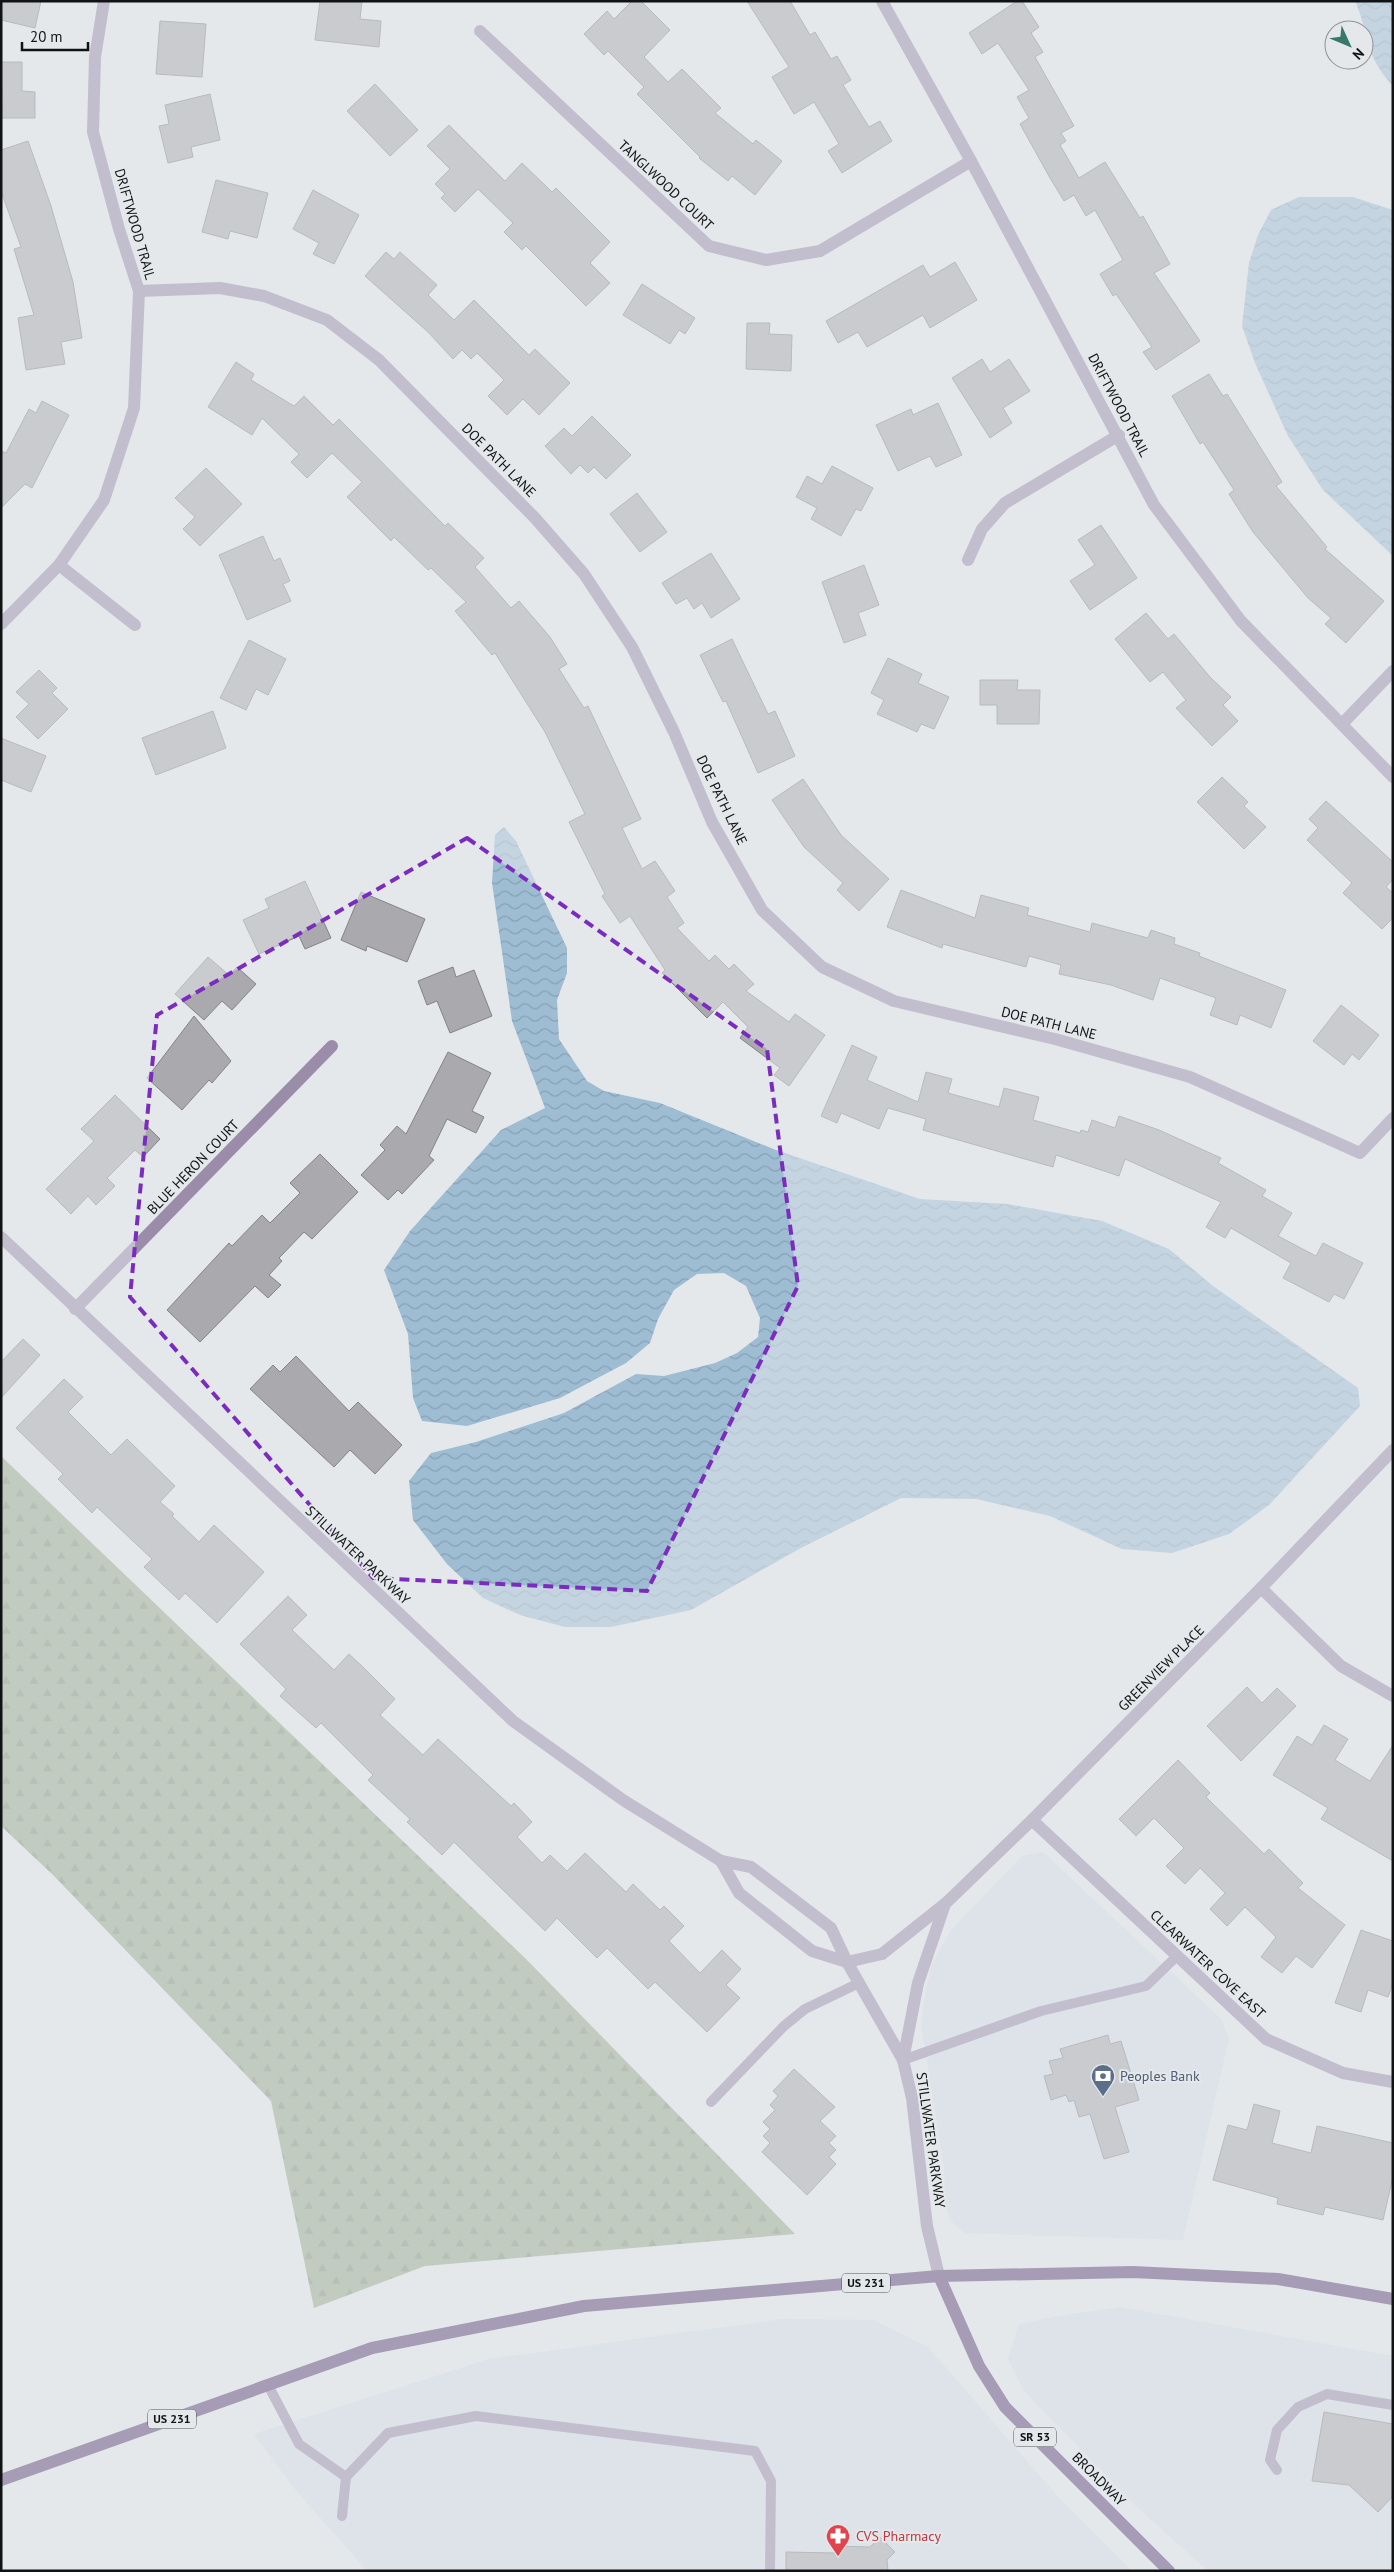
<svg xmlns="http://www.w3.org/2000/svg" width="1394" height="2572" font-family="'PT Sans',sans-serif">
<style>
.built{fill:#d4dee7}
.forest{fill:url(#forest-firs)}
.water{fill:url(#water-waves)}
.building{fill:#aaa9ad;stroke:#848388}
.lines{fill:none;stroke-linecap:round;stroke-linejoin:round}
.service{stroke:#9b8caa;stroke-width:10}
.minor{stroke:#9b8caa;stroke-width:12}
.primary{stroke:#5d4075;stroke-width:12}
.marked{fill:none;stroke:#7b2cbf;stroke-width:4;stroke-dasharray:10 6;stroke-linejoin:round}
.labels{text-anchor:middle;stroke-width:4;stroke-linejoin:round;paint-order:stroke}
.shield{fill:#e4e8eb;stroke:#505254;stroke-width:1}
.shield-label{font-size:12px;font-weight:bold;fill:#111213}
.street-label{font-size:14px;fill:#111213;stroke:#e4e8eb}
.service-label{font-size:14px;fill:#4e5e75;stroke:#e4e8eb;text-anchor:start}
.health-label{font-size:14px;fill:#be3a42;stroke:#e4e8eb;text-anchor:start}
</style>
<defs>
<pattern id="forest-firs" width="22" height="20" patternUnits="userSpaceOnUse" patternTransform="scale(1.25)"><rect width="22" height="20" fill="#97a98b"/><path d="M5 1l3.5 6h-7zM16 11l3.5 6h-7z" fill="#819077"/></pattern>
<pattern id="water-waves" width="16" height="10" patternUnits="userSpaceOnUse" patternTransform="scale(1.25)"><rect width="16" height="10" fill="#9ebdd3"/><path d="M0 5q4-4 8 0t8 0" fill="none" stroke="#87a1b4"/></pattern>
</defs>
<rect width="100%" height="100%" fill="#e4e8eb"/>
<g class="built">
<polygon points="1043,1852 1221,2019 1229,2038 1183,2240 964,2233 950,2220 945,2204 944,2167 921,2024 924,2000 932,1964 951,1930 1022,1856"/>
<polygon points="1120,2307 1393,2356 1393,2571 1208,2571 1137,2507 1024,2391 1008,2359 1019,2324 1058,2316"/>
<polygon points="783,2319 874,2320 928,2347 1059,2498 1132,2571 367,2571 294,2488 254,2434 489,2359"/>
</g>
<polygon class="forest" points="1,1456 526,1959 795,2234 425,2266 314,2308 271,2101 53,1875 1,1826"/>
<g class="water">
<path d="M1355 1H1393V86C1364 55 1370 35 1355 1Z"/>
<polygon points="1299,197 1353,197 1393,210 1393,556 1323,490 1288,436 1255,363 1242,326 1249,263 1258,235 1271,210"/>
<polygon points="504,827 516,841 567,948 567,973 557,1000 559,1039 587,1081 604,1091 660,1103 776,1150 920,1199 1007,1204 1102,1221 1169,1249 1213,1286 1358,1388 1360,1406 1269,1505 1229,1534 1172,1553 1122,1549 1050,1516 976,1499 901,1498 799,1549 691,1610 611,1627 565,1627 520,1615 483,1598 447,1564 413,1520 409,1481 431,1453 476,1442 564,1413 636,1374 664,1376 715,1363 737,1353 758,1337 760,1318 746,1286 724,1273 697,1274 674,1290 658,1319 650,1343 626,1363 560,1398 467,1426 422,1421 413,1398 408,1334 384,1270 410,1231 501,1130 545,1108 512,1021 492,883 495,835"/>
</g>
<g class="building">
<polygon points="1,1 41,1 35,28 1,20"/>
<polygon points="320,1 362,1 360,19 381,21 379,47 315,40"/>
<polygon points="632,1 641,1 670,30 644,57 668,82 682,69 721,108 715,113 753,144 756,140 782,161 755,195 732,176 728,181 699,158 700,157 637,94 644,87 608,51 604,55 584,34 607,11 614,19"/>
<polygon points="747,1 790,1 810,35 815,32 831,59 837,56 851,80 843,85 869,127 880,121 892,141 842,173 828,151 839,144 814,102 794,114 772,77 789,67"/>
<polygon points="1017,1 1022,1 1039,27 1031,33 1043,52 1035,57 1074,126 1061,133 1066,141 1060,145 1079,178 1105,162 1140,218 1143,216 1170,264 1154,273 1200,341 1156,370 1143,352 1152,347 1116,294 1113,296 1100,274 1123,260 1095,210 1086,216 1074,195 1064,201 1050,178 1020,124 1029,118 1017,97 1029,90 998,43 982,54 969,33"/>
<polygon points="160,21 206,24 202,77 156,74"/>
<polygon points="1,62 22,62 22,91 35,92 35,118 2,118"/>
<polygon points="375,84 418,130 390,156 347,111"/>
<polygon points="210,94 220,140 191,147 193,157 168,163 159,126 169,124 165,105"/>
<polygon points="449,125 505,181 522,163 552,192 556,188 610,242 590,263 610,283 586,306 526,246 522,250 504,232 513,223 478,189 455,212 441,198 445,194 435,184 450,169 427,146"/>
<polygon points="28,141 51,206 73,282 82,338 61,342 65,364 26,370 18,318 34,315 14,249 21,247 1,191 1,150"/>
<polygon points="216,180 268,193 257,238 230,231 228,239 202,232"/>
<polygon points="313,190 359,215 334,264 313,254 319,243 293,229"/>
<polygon points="386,252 394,259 400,252 437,285 428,295 454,320 474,300 529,355 535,349 570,383 539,415 523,399 507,415 488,396 504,380 477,353 471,359 462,350 453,359 428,332 365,276"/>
<polygon points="955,262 977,300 930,328 923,315 867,347 858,332 838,343 826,321 923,265 930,277"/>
<polygon points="642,284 695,318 685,334 679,330 670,344 623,315"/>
<polygon points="747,323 770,323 769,334 792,335 791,371 746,369"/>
<polygon points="982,359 990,372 1009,359 1030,391 1003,408 1012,423 990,438 952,378"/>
<polygon points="236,362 254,374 251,380 294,406 304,396 333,425 339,419 445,526 448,523 484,558 475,567 511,608 519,601 550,637 567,664 559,669 584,708 588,706 641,819 622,828 642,869 655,861 675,891 667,897 684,923 677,928 709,961 715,955 729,969 734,964 754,984 746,991 789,1022 795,1014 825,1035 789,1086 774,1075 780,1068 740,1038 748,1027 723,1002 707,1018 662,973 665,970 630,916 620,923 602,896 605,894 569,822 585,814 545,732 495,653 492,655 455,611 466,602 431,568 428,570 394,537 391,541 347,497 362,482 332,453 307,478 291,462 299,454 262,418 252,435 208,407"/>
<polygon points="1209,374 1223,396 1227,394 1282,482 1276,486 1327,547 1325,549 1384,601 1346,643 1325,624 1331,618 1308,598 1253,532 1229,494 1234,490 1203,442 1200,444 1172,396"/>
<polygon points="42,401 69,415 32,488 25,484 1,508 1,451 6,453 29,409 36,413"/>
<polygon points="938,403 962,455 936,467 930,456 898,471 876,425 911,409 913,415"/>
<polygon points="592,416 631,455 606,479 594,467 588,473 580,465 571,474 545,446 564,428 572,436"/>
<polygon points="832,466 873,488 861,511 856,509 841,536 811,519 817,508 796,497 807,476 822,484"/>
<polygon points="206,468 242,504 200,546 183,529 195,517 175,498"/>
<polygon points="637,493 667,532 640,552 610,514"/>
<polygon points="1101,525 1137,578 1090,610 1070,581 1095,565 1078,540"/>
<polygon points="263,536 274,561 280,558 290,581 283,584 291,601 247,620 219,555"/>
<polygon points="711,553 740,599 711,618 702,603 694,609 687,598 676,604 662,583"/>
<polygon points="864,565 879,605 858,613 866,635 844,643 822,582"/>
<polygon points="1146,613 1168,639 1174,634 1210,677 1231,697 1223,705 1238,721 1212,746 1176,708 1186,700 1163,672 1150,682 1115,639"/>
<polygon points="732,639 768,714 775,711 795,756 758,773 726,701 723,702 700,655"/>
<polygon points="249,640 286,659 268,695 256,689 246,710 220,698"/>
<polygon points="888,658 922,674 918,683 949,697 934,729 921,724 917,732 877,714 884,700 871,693"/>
<polygon points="39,670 57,688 52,693 68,709 38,739 16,717 29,704 16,692"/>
<polygon points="980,680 1018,680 1017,690 1040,690 1039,724 997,724 997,705 980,705"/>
<polygon points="213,711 226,748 156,775 142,738"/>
<polygon points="1,738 46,756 31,792 1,780"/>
<polygon points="1222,777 1248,802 1244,806 1266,827 1244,849 1197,802"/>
<polygon points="803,779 841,835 889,879 859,911 837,890 843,883 804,847 772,800"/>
<polygon points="1326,801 1393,862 1393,879 1386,887 1393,893 1393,918 1382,929 1343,893 1352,883 1307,840 1318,828 1309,819"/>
<polygon points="305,881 331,938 305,949 299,936 259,954 243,920 269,908 265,899"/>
<polygon points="901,890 975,918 981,895 1029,908 1027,915 1090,932 1092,923 1148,938 1151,930 1175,938 1174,944 1200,953 1199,956 1286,990 1271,1028 1240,1015 1237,1025 1210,1015 1216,998 1160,978 1153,1000 1111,985 1059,974 1061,965 1029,956 1026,967 943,944 942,948 887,927"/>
<polygon points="361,892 425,919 407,962 367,946 366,951 341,940"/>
<polygon points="208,957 229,975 237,967 256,984 232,1010 222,1001 204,1020 175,994"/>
<polygon points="453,967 456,977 474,970 492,1016 450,1033 437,1001 427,1005 418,981"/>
<polygon points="1341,1005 1379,1035 1359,1060 1352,1054 1344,1065 1313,1041"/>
<polygon points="194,1016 231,1061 212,1083 209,1080 182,1110 147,1078"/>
<polygon points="852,1045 877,1057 867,1080 918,1102 926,1072 952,1079 948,1093 999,1107 1004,1088 1039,1097 1033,1120 1080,1133 1081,1130 1088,1132 1092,1120 1115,1128 1119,1116 1159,1130 1221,1158 1218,1163 1266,1190 1262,1196 1292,1213 1278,1236 1316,1256 1323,1243 1363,1263 1344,1299 1334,1294 1329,1302 1283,1278 1291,1263 1231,1228 1225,1238 1206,1227 1221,1202 1125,1159 1119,1176 1056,1155 1053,1167 923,1130 926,1119 888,1108 879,1129 841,1113 837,1123 821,1116"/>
<polygon points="448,1052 491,1073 472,1111 484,1117 476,1133 447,1119 429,1156 434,1160 402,1194 398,1190 388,1200 361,1175 385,1150 380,1145 397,1126 406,1134"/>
<polygon points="115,1095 160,1139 143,1157 135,1150 107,1178 115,1186 96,1205 88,1196 71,1214 46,1189 94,1141 81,1129"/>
<polygon points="320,1154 358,1192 312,1239 304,1232 279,1258 282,1261 269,1275 281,1285 268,1298 255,1286 200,1342 167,1310 229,1243 232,1246 262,1215 270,1223 300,1193 290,1183"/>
<polygon points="23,1339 40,1355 1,1398 1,1362"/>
<polygon points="296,1356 349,1411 358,1402 402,1445 375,1474 350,1450 334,1467 250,1389 273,1365 280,1372"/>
<polygon points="64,1379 83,1397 68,1412 111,1455 127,1439 175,1486 160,1502 174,1514 172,1516 199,1542 214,1525 264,1572 217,1623 185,1593 179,1600 144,1567 152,1559 97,1507 92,1513 58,1479 63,1474 16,1428"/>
<polygon points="288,1596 307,1615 292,1630 334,1670 349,1654 365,1669 395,1699 380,1715 423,1755 438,1739 511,1806 514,1803 532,1822 517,1837 542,1863 550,1855 567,1871 585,1853 626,1892 633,1884 660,1910 664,1906 684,1926 669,1941 700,1973 722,1950 741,1969 726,1985 740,1998 707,2032 655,1982 648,1989 607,1948 597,1958 557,1918 545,1931 454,1842 442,1855 407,1822 410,1819 368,1780 373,1775 321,1723 316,1728 280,1696 286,1689 240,1644"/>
<polygon points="1247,1687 1262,1703 1277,1688 1296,1706 1241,1761 1207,1726"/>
<polygon points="1324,1725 1348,1739 1335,1760 1370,1781 1393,1745 1393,1861 1321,1819 1328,1808 1273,1775 1297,1736 1312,1745"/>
<polygon points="1178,1760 1210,1793 1206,1797 1264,1854 1269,1849 1303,1883 1298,1888 1345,1925 1312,1968 1296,1956 1282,1973 1261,1957 1276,1937 1245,1907 1227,1926 1210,1909 1225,1893 1200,1868 1185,1884 1166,1866 1184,1848 1154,1818 1136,1836 1119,1819"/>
<polygon points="1361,1930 1393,1941 1393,1983 1388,1997 1368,1990 1361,2012 1335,2003"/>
<polygon points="1108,2035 1110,2044 1121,2041 1139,2100 1115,2107 1129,2152 1104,2159 1090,2114 1079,2117 1074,2100 1069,2102 1066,2095 1051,2100 1044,2076 1053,2074 1049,2061 1063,2058 1060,2049"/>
<polygon points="794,2069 835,2107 820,2121 836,2136 829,2143 836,2150 829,2157 836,2164 807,2195 762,2152 770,2143 763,2136 770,2129 763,2122 775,2110 770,2105 778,2096 773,2091"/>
<polygon points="1254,2104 1280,2111 1272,2143 1311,2153 1317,2126 1393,2143 1393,2177 1383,2220 1325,2207 1323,2215 1277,2204 1278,2198 1213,2180 1228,2125 1247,2130"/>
<polygon points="1324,2412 1393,2424 1393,2496 1378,2512 1349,2485 1312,2481"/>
<polygon points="880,2537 895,2552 887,2560 888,2571 786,2571 786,2552 835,2553 835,2546 870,2547"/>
</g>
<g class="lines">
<g class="service">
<polyline points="903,2060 1041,2011 1146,1986 1177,1956"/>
<polyline points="711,2102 784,2026 805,2009 859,1983"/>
<polyline points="268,2385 299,2444 346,2477"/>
<polyline points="1277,2470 1270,2460 1277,2430 1298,2407 1327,2394 1393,2405"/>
<polyline points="342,2516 346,2477 388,2433 476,2416 755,2451 771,2481 770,2571"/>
</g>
<g class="minor">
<polyline points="882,1 971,161 1154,505 1241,621 1393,777"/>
<polyline points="480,31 709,246 766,260 820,251 971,161"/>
<polyline points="139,291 220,288 264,296 327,320 379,360 535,518 584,574 632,647 674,732 712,822 762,910 822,967 894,1001 1055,1039 1190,1077 1360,1153 1393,1118"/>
<polyline points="968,560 982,529 1005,503 1119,435"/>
<polyline points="59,565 135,625"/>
<polyline points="1,624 59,565 104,500 134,408 139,291 119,229 93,132 95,57 104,1"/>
<polyline points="1342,724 1393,671"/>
<polyline points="1,1237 513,1721 623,1800 721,1861 751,1867 831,1928 847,1962 903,2060 912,2098 927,2226 939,2276"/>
<polyline points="75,1309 332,1046"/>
<polyline points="1261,1588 1341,1666 1393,1696"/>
<polyline points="1032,1820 1266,2039 1343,2073 1393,2082"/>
<polyline points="721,1861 739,1893 812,1951 847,1962"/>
<polyline points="847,1962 882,1954 946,1903 1032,1820 1261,1588 1393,1450"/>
<polyline points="903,2060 918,1983 945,1904"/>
</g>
<g class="primary">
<polyline points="939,2276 979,2366 1005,2407 1169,2571"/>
<polyline points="1,2480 372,2348 584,2306 939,2276 1133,2272 1278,2279 1393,2299"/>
</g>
</g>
<path d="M0 0H1394V2572H0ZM467 838 767 1049 798 1286 647 1591 373 1578 130 1297 157 1015Z" fill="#e4e8eb" fill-opacity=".55" fill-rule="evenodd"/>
<path class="marked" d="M467 838 767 1049 798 1286 647 1591 373 1578 130 1297 157 1015Z"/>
<defs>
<g id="bank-pin" transform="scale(1.25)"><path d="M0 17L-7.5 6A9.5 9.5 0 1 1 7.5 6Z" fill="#5c6f8a" stroke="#e4e8eb"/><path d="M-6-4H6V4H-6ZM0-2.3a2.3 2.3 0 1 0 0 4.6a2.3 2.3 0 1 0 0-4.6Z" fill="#fff"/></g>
<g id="pharmacy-pin" transform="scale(1.25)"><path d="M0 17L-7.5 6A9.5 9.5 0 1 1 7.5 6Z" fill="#e0444e" stroke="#e4e8eb"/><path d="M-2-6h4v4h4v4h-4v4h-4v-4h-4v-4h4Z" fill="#fff"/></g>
</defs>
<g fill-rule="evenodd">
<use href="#bank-pin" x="1103" y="2076"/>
<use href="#pharmacy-pin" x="838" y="2536"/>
</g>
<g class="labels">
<g class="shield">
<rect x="842" y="2273.5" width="48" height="19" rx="4"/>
<rect x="148" y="2409.5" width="48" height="19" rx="4"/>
<rect x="1014" y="2427.5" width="42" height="19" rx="4"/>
</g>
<g class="shield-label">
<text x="866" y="2287">US 231</text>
<text x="172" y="2423">US 231</text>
<text x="1035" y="2441">SR 53</text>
</g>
<g class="street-label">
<text transform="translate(666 185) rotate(43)" y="5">TANGLWOOD COURT</text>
<text transform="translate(135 224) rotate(74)" y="5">DRIFTWOOD TRAIL</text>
<text transform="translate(1119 405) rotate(62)" y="5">DRIFTWOOD TRAIL</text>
<text transform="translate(499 460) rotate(45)" y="5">DOE PATH LANE</text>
<text transform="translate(722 800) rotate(64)" y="5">DOE PATH LANE</text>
<text transform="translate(1049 1023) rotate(14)" y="5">DOE PATH LANE</text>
<text transform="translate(193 1167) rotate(-46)" y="5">BLUE HERON COURT</text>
<text transform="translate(358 1555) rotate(43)" y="5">STILLWATER PARKWAY</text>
<text transform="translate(1161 1668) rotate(-45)" y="5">GREENVIEW PLACE</text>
<text transform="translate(1208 1964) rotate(43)" y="5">CLEARWATER COVE EAST</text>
<text transform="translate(931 2140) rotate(82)" y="5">STILLWATER PARKWAY</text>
<text transform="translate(1099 2479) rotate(45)" y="5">BROADWAY</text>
</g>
<g class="service-label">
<text x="1120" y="2081">Peoples Bank</text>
</g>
<g class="health-label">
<text x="856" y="2541">CVS Pharmacy</text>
</g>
</g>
<rect width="1394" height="2572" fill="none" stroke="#111213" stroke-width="5"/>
<g transform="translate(1349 45) rotate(134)"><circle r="24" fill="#e4e8eb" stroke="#909295"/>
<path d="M0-4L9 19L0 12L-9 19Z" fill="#36796b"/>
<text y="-8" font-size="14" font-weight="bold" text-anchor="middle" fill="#111213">N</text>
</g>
<path d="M22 42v8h66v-8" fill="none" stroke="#111213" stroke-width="2.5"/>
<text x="30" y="42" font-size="15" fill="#111213" stroke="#e4e8eb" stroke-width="4" paint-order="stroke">20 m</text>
</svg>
